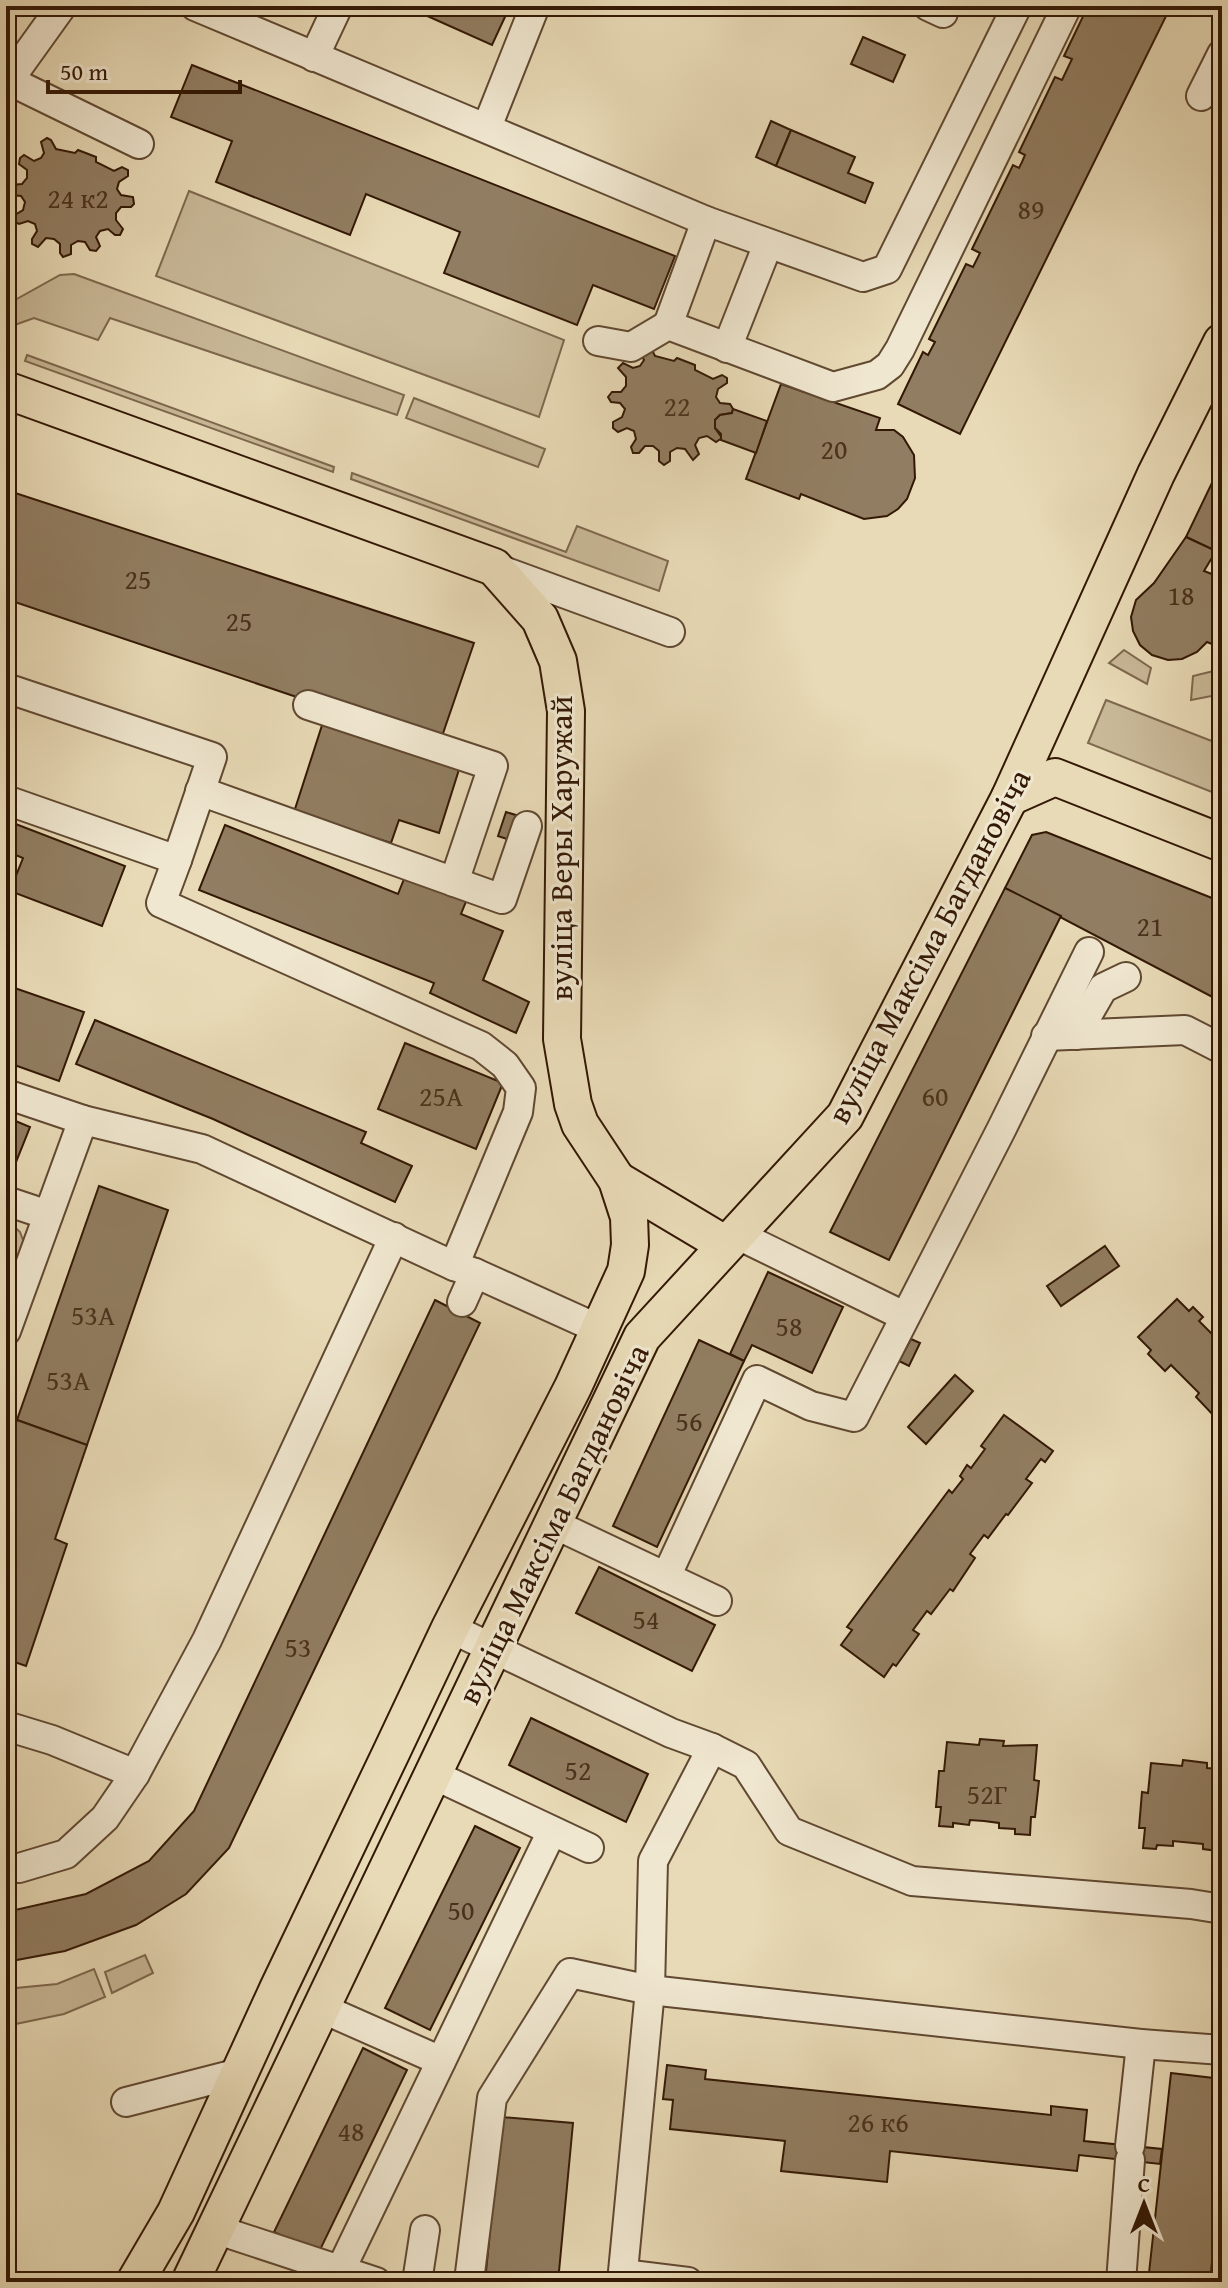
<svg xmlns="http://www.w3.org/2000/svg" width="1228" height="2288" font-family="'Gentium Book Plus',serif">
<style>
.green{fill:#c9b998;stroke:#7e684e;stroke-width:2}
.building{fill:#917d61;stroke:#331805;stroke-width:2}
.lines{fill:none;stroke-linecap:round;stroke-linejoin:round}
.minor-casing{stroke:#604831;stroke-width:32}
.major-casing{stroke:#331805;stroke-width:40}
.minor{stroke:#f0e7d0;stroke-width:28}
.major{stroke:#e8dab6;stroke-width:36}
.labels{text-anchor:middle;stroke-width:6;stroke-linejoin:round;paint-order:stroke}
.number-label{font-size:28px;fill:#4a311c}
.street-label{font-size:32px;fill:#331805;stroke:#f0e7d0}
</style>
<rect width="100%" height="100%" fill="#e8dab6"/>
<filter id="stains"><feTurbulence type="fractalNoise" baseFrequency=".0025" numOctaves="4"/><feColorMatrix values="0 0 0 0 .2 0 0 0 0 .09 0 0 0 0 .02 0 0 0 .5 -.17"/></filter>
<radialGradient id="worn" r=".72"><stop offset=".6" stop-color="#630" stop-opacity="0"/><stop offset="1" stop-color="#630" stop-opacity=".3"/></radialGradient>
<g class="green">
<polygon points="189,191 564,340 539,417 156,276"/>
<polygon points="74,274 404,395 397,415 110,318 98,340 34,318 6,328 6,305 60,275"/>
<polygon points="27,355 334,467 333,472 25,361"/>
<polygon points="414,398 545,449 538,467 406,418"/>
<polygon points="352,473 566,552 577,526 668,561 659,591 351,479"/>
<polygon points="1124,650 1151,668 1147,684 1109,663"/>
<polygon points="1218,670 1222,677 1222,694 1191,700 1193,676"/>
<polygon points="1106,700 1222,745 1222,796 1088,743"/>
<polygon points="6,1219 20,1232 26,1248 6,1302"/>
<polygon points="145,1955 153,1973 112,1993 105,1972"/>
<polygon points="94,1969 105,1997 64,2014 6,2026 6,1989 57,1984"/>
</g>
<g class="building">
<polygon points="405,6 510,6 492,45"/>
<polygon points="1088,6 1171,6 960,434 898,404 923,352 928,355 935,342 929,339 966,264 973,267 980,253 972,249 1013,165 1019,168 1022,162 1025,155 1019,152 1055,77 1062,80 1072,59 1064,56"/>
<polygon points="863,37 905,55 893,82 851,64"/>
<polygon points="192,65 675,256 654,309 593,285 577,325 444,273 460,232 366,194 350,235 216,182 232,141 171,117"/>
<polygon points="771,121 791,130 776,166 756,157"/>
<polygon points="791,130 855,157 848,173 873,183 865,203 776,166"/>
<polygon points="47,138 51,140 56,149 75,153 78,150 96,157 96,162 114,171 122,167 128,170 128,176 119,182 117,189 121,195 133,197 134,204 131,207 121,207 116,213 116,220 123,229 120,235 115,235 108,229 100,231 96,237 100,246 96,251 90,250 85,242 78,241 71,245 71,254 63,257 60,253 60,244 54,239 46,238 38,247 32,244 32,239 37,231 35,224 28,221 19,224 13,221 13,216 23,210 25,202 21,196 12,195 9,192 11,185 22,184 27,178 27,170 19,164 20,158 24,155 34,161 41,158 44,153 41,142"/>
<polygon points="651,348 655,356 674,361 677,358 695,365 695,370 713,379 722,375 727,378 727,383 718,389 716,397 720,403 730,404 733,409 732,413 720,415 715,420 715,428 722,438 716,442 707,436 699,438 695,445 699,454 693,460 685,449 677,448 670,452 670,461 664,465 659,461 659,451 653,446 645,446 639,453 633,453 631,447 636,439 634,431 627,428 618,432 613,428 613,422 622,417 625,409 620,403 611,402 608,397 612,392 621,392 626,386 626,377 618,368 623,363 633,368 640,366 644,360 641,354"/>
<polygon points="781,384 880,418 876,430 894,430 903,437 914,455 915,478 907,499 898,509 887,516 864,519 801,494 799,499 746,479"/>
<polygon points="733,409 767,421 756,453 721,440 721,434 715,428 715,420 720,415 732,413"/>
<polygon points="1222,462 1222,554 1186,537"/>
<polygon points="6,490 474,643 439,745 6,599"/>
<polygon points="1186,537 1216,551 1204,571 1222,578 1222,648 1207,642 1197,652 1182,659 1168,660 1152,655 1140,645 1133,631 1131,617 1136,600 1154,583"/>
<polygon points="325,716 462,760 439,833 399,820 391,843 294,812"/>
<polygon points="506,812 519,816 510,840 498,836"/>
<polygon points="13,823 125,866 102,926 10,891 23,858 6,851 6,841"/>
<polygon points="225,825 398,894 408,869 469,894 461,914 503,931 483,980 529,1002 516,1033 430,993 434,983 199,890"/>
<polygon points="1046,832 1222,902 1222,1002 1005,888 1032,835"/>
<polygon points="1005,888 1061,916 889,1260 830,1232"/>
<polygon points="6,985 84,1012 59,1081 6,1062"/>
<polygon points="95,1020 366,1132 361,1143 412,1166 395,1202 213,1119 76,1064"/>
<polygon points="405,1043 503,1083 476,1149 378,1109"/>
<polygon points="6,1117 30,1127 10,1177 6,1175"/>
<polygon points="99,1186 168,1210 87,1445 17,1420"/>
<polygon points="1105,1246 1119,1266 1061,1306 1047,1286"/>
<polygon points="768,1272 843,1307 812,1373 752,1345 744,1361 730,1354"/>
<polygon points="1177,1299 1189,1311 1193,1307 1203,1317 1199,1321 1215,1337 1218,1334 1222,1338 1222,1431 1214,1422 1217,1419 1196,1397 1199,1393 1171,1365 1165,1371 1148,1354 1151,1350 1138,1337"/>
<polygon points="435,1300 480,1323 229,1848 186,1894 136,1925 65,1951 6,1962 6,1912 86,1894 149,1861 194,1811"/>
<polygon points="911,1339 920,1343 909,1366 899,1361"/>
<polygon points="699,1340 744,1361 657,1547 613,1526"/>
<polygon points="955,1375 973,1391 926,1444 908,1427"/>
<polygon points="1004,1415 1053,1451 1045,1462 1041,1459 1026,1479 1032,1483 1008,1515 1006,1514 988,1538 984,1535 970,1554 975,1558 953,1591 950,1589 931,1614 927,1611 913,1630 919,1634 896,1666 893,1664 884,1677 841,1645 852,1630 847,1627 949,1490 952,1493 963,1479 960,1476 967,1465 971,1468 985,1449 981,1446"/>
<polygon points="17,1420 87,1445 55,1539 67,1544 26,1666 6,1659 6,1451"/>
<polygon points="599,1567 715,1625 692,1671 576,1613"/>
<polygon points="531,1718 648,1774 626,1822 509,1765"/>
<polygon points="980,1739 1004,1741 1003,1746 1037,1745 1034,1780 1039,1781 1035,1817 1031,1817 1030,1835 1015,1834 1015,1829 999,1828 999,1823 984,1821 970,1820 969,1825 953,1823 953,1827 939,1826 941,1807 936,1807 939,1771 944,1771 947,1742 979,1745"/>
<polygon points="1183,1760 1207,1763 1207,1768 1222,1769 1222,1856 1218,1855 1218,1851 1203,1849 1203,1844 1173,1841 1173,1846 1157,1845 1156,1849 1143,1848 1145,1828 1139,1828 1142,1792 1148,1793 1151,1763 1182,1766"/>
<polygon points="475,1826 520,1848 430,2030 385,2008"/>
<polygon points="363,2048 407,2070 318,2254 274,2232"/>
<polygon points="667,2065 706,2070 705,2079 1051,2115 1051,2106 1087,2110 1084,2141 1162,2149 1160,2164 1079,2155 1077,2171 890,2151 887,2182 781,2171 785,2141 670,2129 673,2100 663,2099"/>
<polygon points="1171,2073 1222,2079 1219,2136 1222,2136 1222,2191 1219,2191 1210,2282 1148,2282"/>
<polygon points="501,2117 573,2123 558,2282 485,2282"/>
</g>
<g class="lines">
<g class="minor-casing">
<g id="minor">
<polyline points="195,6 706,221 668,325"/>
<polyline points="928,6 943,13"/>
<polyline points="314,57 338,6"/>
<polyline points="8,80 139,144"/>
<polyline points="6,84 62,6"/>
<polyline points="1201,96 1222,54"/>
<polyline points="487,127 535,6"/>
<polyline points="706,221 863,277 887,269 1017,6"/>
<polyline points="598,341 631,347 668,325 833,387 877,375 890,365 900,349 1067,6"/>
<polyline points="727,348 768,244"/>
<polyline points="495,568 670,632"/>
<polyline points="6,688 212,757 177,860 6,800"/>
<polyline points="308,705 493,766 454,882"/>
<polyline points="200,791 502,899 527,826"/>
<polyline points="177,860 161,903 481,1046 505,1065 521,1088 518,1112 454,1266"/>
<polyline points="1076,1035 1103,988 1126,977"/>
<polyline points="1046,1036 1185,1030 1222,1049"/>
<polyline points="6,1094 83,1120 6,1331"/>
<polyline points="83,1120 202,1149 454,1266 475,1273 601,1330"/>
<polyline points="6,1201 48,1215"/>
<polyline points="736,1234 904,1316"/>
<polyline points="462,1302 475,1273"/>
<polyline points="552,1523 717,1601"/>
<polyline points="666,1577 757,1380 811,1406 854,1417 1001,1130 1089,952"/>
<polyline points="450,1628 671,1733 712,1748 746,1765 789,1831 912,1881 1191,1904 1222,1909"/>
<polyline points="6,1726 52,1740 135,1774 207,1640 394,1237"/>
<polyline points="432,1774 589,1848"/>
<polyline points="6,1868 19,1868 66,1854 105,1818 135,1774"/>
<polyline points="321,2008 441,2061"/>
<polyline points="126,2102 239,2073"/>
<polyline points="1130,2146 1141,2044"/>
<polyline points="215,2229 376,2282"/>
<polyline points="340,2271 552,1831"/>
<polyline points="623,2274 688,2282"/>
<polyline points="469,2281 492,2098 570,1973 650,1990 1141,2044 1222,2050"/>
<polyline points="417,2282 425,2230"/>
<polyline points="622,2282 650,1990 653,1861 712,1748"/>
<polyline points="1121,2282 1130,2160"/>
</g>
</g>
<g class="major-casing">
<g id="major">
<polyline points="6,390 494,567 540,619 558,661 566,711 562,1039 573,1104 580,1124 617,1180 629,1217 630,1245 626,1271 573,1387 450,1628 390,1755 278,1989 176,2212 135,2282"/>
<polyline points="1010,797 1055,777 1222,843"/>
<polyline points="617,1180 726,1245"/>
<polyline points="190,2282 642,1337 845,1116 1010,797 1156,474 1222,342"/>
</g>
</g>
<use href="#minor" class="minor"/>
<use href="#major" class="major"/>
</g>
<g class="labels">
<g class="number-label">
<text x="78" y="208">24 к2</text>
<text x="1031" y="219">89</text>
<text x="677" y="416">22</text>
<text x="834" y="459">20</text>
<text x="138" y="589">25</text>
<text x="1181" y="605">18</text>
<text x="239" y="631">25</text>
<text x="1150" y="936">21</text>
<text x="441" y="1106">25A</text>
<text x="935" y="1106">60</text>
<text x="93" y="1325">53А</text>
<text x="789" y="1336">58</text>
<text x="68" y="1390">53А</text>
<text x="689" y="1431">56</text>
<text x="646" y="1629">54</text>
<text x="298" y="1657">53</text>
<text x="578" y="1780">52</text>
<text x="987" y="1804">52Г</text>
<text x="461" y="1920">50</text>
<text x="878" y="2132">26 к6</text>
<text x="351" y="2141">48</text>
</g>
<g class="street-label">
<text transform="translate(561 848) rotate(-90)" y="11">вуліца Веры Харужай</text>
<text transform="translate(929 946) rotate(-62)" y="11">вуліца Максіма Багдановіча</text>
<text transform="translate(553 1524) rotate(-64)" y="11">вуліца Максіма Багдановіча</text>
</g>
</g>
<rect width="1228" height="2288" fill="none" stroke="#e8dab6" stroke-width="32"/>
<rect x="8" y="8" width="1212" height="2272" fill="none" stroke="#331805" stroke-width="4"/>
<rect x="16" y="16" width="1196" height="2256" fill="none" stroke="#331805" stroke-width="2"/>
<g transform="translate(1144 2204)" stroke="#f0e7d0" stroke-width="6" paint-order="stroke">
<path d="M0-6L14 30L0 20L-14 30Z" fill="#331805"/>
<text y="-12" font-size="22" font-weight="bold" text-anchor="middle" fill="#331805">С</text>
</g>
<path d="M48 80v12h192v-12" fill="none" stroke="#331805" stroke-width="4"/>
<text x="60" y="80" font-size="24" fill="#331805" stroke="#f0e7d0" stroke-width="6" paint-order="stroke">50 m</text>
<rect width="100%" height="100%" filter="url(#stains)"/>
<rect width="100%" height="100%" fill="url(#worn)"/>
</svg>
